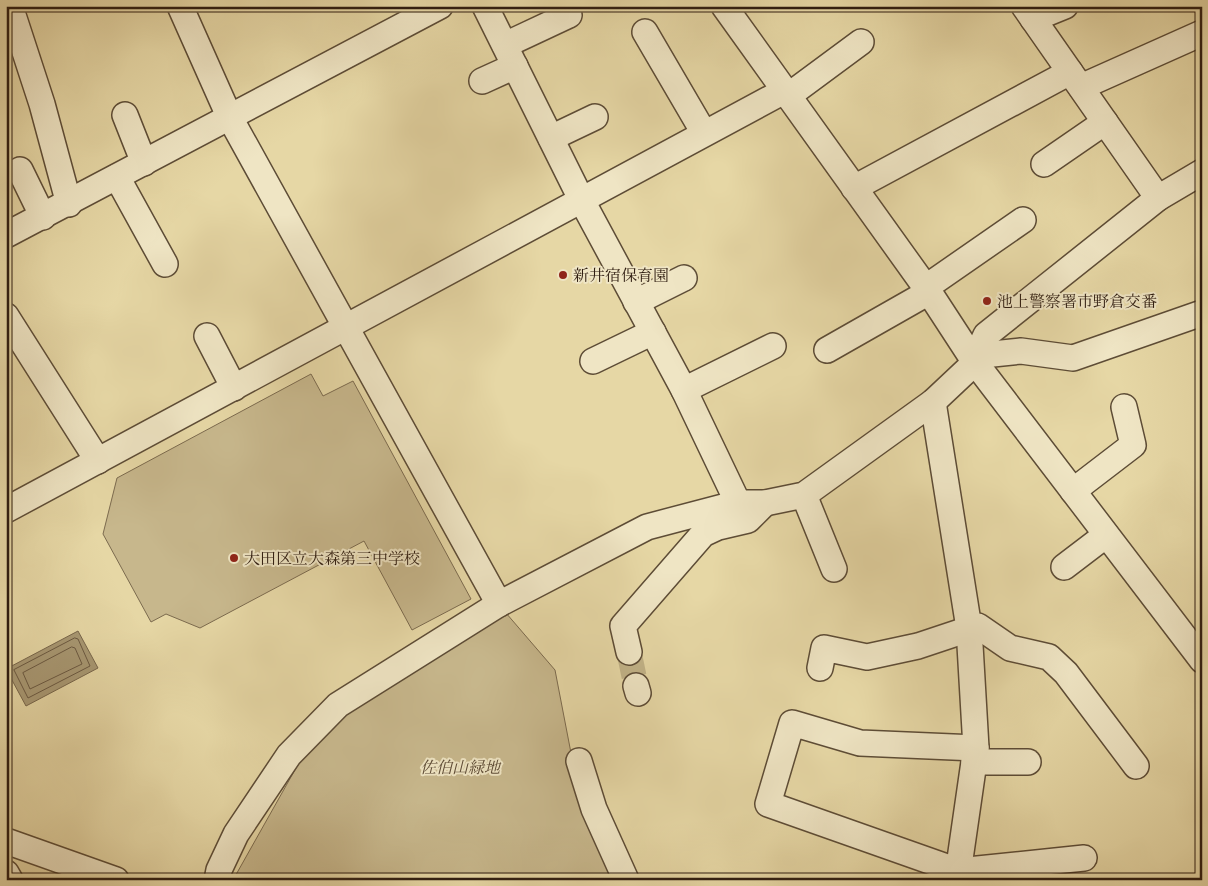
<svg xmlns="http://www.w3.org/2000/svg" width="1208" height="886" font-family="'IM FELL Double Pica','Noto Serif JP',serif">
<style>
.green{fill:#c7b78c;stroke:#7b6a4e}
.water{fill:#a89873;stroke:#78674c}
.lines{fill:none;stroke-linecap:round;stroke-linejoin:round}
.shore{stroke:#6c5a42;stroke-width:1}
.minor-tunnel{stroke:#c1b287;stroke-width:25;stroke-dasharray:25 12;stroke-linecap:butt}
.minor-casing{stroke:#5d4c36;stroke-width:28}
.minor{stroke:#efe5c4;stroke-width:25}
.poi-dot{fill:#8f2418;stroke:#efe5c4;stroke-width:2}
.labels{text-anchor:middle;stroke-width:4;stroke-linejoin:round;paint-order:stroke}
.poi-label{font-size:16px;fill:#2f1d11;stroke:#efe5c4;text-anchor:start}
.park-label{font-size:16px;font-style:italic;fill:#5d4b36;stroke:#efe5c4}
</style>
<rect width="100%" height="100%" fill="#e6d7a5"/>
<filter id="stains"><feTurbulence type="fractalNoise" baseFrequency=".004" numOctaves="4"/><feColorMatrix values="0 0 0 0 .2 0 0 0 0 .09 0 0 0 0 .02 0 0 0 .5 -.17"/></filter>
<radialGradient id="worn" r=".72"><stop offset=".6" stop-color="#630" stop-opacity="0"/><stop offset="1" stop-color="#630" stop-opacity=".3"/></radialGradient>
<g class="green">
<polygon points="311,374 323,396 353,381 471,599 412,630 364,541 200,628 166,614 151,622 103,534 117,478"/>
<polygon points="506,613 555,670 571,753 621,880 233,880 323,720"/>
</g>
<polygon class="water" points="78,631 98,668 26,706 6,669"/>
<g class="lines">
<g class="shore">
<polygon points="75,638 78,639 90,666 28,698 14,670"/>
<polygon points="72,647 75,648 82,664 30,689 23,673"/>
</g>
<polyline class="minor-tunnel" points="629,652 636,686"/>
<g class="minor-casing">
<g id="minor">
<polyline points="10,6 42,104 69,204"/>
<polyline points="180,6 229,116 499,604"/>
<polyline points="485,6 581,199 684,390 738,503"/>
<polyline points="724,6 929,292 974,361 1202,660"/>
<polyline points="1024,6 1158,198"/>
<polyline points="1033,19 1065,6"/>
<polyline points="645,32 704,133"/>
<polyline points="505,45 569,15"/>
<polyline points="482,81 515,66"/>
<polyline points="1081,87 1202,33"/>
<polyline points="788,96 861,42"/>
<polyline points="125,115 144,163"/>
<polyline points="551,138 595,117"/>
<polyline points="1044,164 1105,122"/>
<polyline points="20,170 43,217"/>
<polyline points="117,177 165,264"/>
<polyline points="854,188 1070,72"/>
<polyline points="6,235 440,6"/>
<polyline points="925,288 1023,220"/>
<polyline points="636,302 684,278"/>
<polyline points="6,316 98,461"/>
<polyline points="207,336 234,388"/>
<polyline points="827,350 929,292"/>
<polyline points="593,361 653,332"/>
<polyline points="974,361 986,335 1158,198 1202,172"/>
<polyline points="684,390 773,346"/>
<polyline points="933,402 969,628 976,748 957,880"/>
<polyline points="1073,491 1133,445 1124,407"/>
<polyline points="804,495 834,569"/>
<polyline points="6,510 784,91"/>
<polyline points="1064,567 1106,535"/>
<polyline points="629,652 623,626 703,534 718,527 748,520 765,503"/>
<polyline points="820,668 824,648 867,657 918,646 978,626 1010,648 1049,657 1066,673 1136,766"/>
<polyline points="636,686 638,693"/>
<polyline points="976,748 860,743 792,723 768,804 958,871 1084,858"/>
<polyline points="579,761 594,809 626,880"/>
<polyline points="974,762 1028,762"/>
<polyline points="6,841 116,880"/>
<polyline points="6,873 10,880"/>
<polyline points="217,880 219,870 236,834 289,755 338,705 499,604 647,527 738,503 765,503 804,495 933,402 983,355 1021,351 1073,358 1202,313"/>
</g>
</g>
<use href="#minor" class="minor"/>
</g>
<g class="poi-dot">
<circle cx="563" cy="275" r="5"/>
<circle cx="987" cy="301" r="5"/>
<circle cx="234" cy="558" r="5"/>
</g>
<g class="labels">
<g class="poi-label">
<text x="573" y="281">新井宿保育園</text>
<text x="997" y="307">池上警察署市野倉交番</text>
<text x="244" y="564">大田区立大森第三中学校</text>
</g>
<g class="park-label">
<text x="460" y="773">佐伯山緑地</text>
</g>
</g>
<rect width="1208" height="886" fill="none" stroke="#e6d7a5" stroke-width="25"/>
<rect x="8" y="8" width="1193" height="871" fill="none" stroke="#2f1d11" stroke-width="2.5"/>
<rect x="12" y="12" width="1183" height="861" fill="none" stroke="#2f1d11"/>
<rect width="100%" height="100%" filter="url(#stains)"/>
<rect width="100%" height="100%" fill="url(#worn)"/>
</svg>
